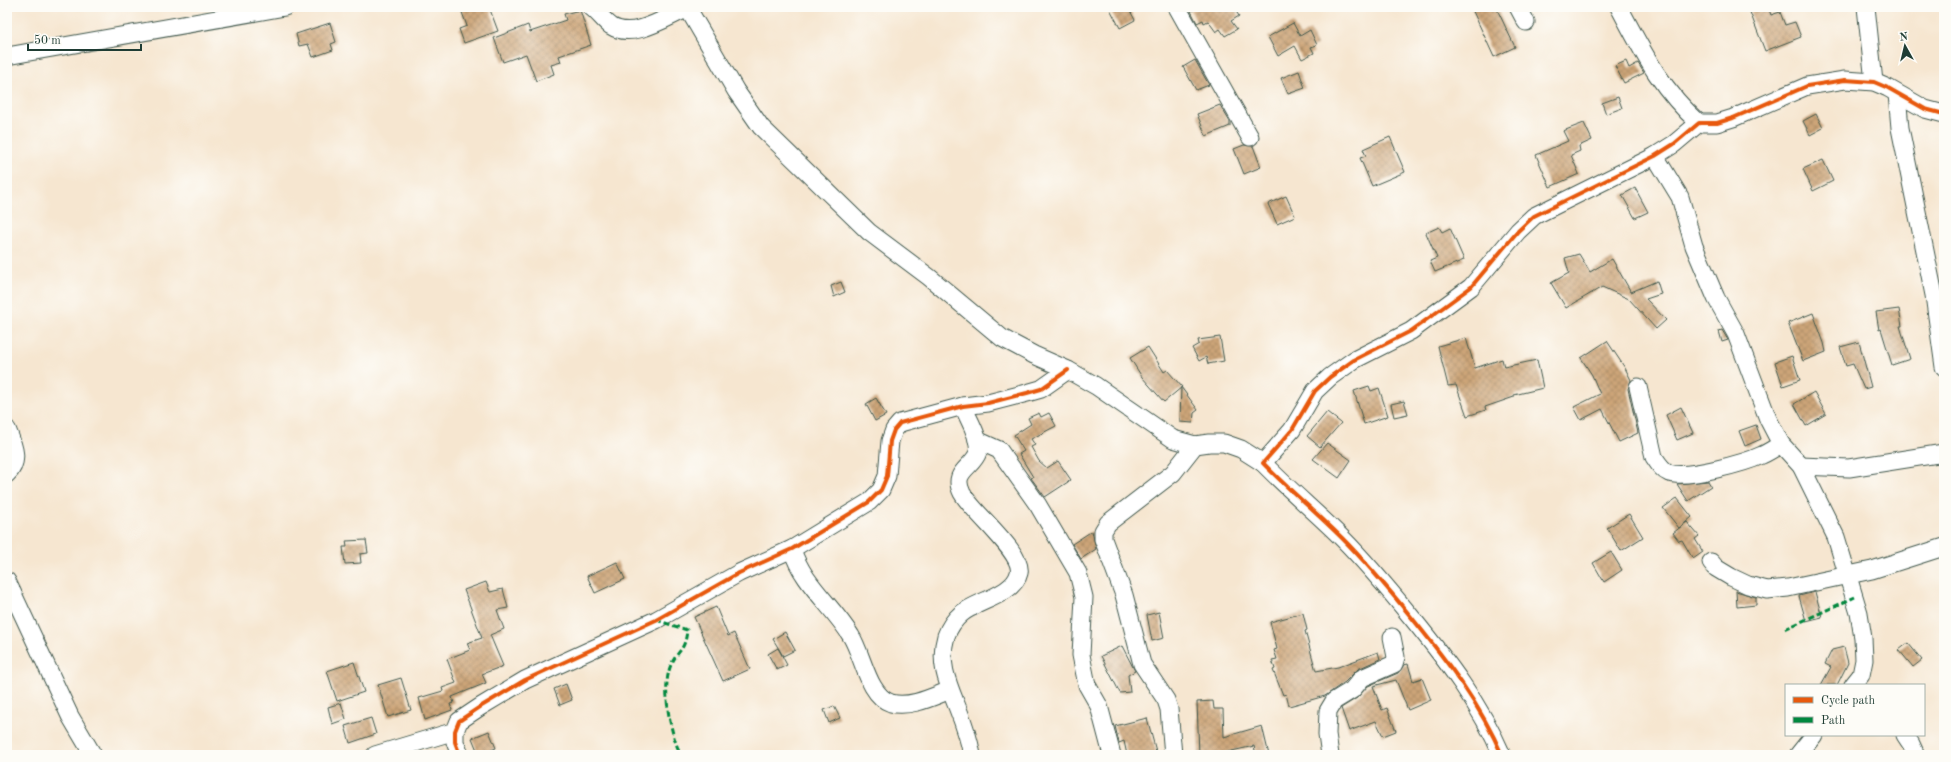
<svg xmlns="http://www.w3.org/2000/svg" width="1951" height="762" font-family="'Old Standard TT',serif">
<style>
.building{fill:url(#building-cross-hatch)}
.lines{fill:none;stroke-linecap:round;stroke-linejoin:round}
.minor-casing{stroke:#3f564b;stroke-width:19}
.minor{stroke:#fff;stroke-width:17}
.quiet{stroke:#00873e;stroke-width:3;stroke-dasharray:6 3;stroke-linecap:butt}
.cycleway-casing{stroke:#fdfcf7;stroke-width:6}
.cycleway{stroke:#e8590c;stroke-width:4}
</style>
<defs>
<pattern id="building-cross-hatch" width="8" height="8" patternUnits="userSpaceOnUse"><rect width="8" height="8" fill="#cda578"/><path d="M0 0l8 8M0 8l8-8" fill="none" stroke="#a68863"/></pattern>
</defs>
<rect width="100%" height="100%" fill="#fdfcf7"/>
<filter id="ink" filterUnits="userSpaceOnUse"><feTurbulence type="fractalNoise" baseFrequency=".025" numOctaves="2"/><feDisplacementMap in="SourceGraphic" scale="8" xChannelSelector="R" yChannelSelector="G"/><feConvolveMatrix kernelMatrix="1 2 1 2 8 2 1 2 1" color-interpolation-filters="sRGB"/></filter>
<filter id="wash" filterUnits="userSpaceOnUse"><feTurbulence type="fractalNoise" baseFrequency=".012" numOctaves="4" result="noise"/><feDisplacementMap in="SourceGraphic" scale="16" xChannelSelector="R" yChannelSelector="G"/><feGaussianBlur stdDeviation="0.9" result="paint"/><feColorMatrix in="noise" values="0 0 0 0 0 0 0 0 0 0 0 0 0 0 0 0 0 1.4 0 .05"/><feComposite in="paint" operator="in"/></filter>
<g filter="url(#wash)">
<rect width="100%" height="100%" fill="#f6e6d0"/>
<g id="blocks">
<g class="building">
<polygon points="460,7 489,7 498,31 464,43 459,29 467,26"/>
<polygon points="1109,7 1128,7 1135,20 1120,28"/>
<polygon points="1201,7 1233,7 1239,16 1231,21 1237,29 1225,36 1220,29 1216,32 1208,21 1204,23 1203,20 1197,23 1191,11"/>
<polygon points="1471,7 1496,7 1515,47 1494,57"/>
<polygon points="1748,7 1768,7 1771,15 1780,12 1785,25 1795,22 1801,37 1765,51"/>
<polygon points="580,10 591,45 559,56 561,62 551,65 554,74 536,81 526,54 503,62 494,38 528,25 530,32 566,20 564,14"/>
<polygon points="330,23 336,42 331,44 333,50 313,57 308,44 299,46 296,34"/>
<polygon points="1293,23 1300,36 1310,30 1317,45 1311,47 1314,53 1302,59 1295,46 1278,56 1268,37"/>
<polygon points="1195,60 1209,85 1196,90 1183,67"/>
<polygon points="1626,61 1629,68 1638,63 1644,73 1624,83 1615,66"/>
<polygon points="1299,71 1305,88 1288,94 1281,78"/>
<polygon points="1618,97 1622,108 1606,114 1602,103"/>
<polygon points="1220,105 1230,122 1230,126 1206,136 1197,114"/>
<polygon points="1816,114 1823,128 1810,135 1803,121"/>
<polygon points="1584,123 1592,140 1579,146 1580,151 1571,155 1579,174 1550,187 1536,155 1568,141 1563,131"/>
<polygon points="1390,137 1405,172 1372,186 1360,158 1366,156 1363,149"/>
<polygon points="1244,145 1253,146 1261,167 1244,174 1234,149"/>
<polygon points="1823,160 1833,181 1813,191 1803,169"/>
<polygon points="1635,188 1648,212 1635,218 1622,195"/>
<polygon points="1286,196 1295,216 1277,224 1268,204"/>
<polygon points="1439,227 1442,232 1450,228 1464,260 1435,272 1430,261 1437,258 1426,233"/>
<polygon points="1579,254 1590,272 1612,259 1631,292 1657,281 1661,294 1646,299 1666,320 1656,329 1629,299 1602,287 1566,308 1551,283 1569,273 1565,258"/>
<polygon points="841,282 845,292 834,297 831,286"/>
<polygon points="1899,309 1902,326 1900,326 1910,359 1892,365 1881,329 1879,330 1876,312"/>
<polygon points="1813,313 1824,343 1826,352 1803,361 1788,323"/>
<polygon points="1722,330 1728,340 1722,342 1719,331"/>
<polygon points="1220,337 1224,361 1208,364 1206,357 1199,361 1192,348 1199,344 1198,340"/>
<polygon points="1466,338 1475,368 1502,359 1504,367 1537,360 1543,388 1514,395 1514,397 1485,407 1486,410 1467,416 1456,385 1448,386 1438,346"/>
<polygon points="1607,341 1625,368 1631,380 1628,389 1638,433 1619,442 1602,409 1581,420 1574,407 1600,394 1592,375 1581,358"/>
<polygon points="1859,342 1871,387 1864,389 1853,364 1846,366 1840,347"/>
<polygon points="1148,347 1164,372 1167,370 1182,387 1164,402 1142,377 1130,358"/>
<polygon points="1792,356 1800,380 1783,386 1775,362"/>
<polygon points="1369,386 1371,391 1379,388 1388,416 1364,424 1354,391"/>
<polygon points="1181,387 1198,410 1194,413 1193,423 1180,422"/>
<polygon points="1814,392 1826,414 1806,426 1794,404"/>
<polygon points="876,398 886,415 875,421 866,404"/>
<polygon points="1404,401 1408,414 1394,417 1391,404"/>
<polygon points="1681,407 1693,433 1677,440 1666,415"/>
<polygon points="1327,412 1341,423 1320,447 1307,436"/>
<polygon points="1039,413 1041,417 1049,413 1056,426 1031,439 1035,445 1031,447 1039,461 1047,468 1058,461 1071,480 1045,497 1031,478 1033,477 1019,454 1024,451 1014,435 1031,424 1028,418"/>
<polygon points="1756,425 1761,439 1745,446 1739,431"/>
<polygon points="1327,443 1351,460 1339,478 1313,459"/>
<polygon points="1708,481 1711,486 1688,501 1677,484"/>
<polygon points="1677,498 1692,517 1679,528 1663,508"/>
<polygon points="1629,514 1643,537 1621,551 1607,528"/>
<polygon points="1687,522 1699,536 1695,539 1703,552 1693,559 1682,540 1679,541 1673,533"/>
<polygon points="1092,531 1096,549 1081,559 1072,544"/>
<polygon points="366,540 368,553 360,554 361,563 345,564 343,547 347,547 346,541"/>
<polygon points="1611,552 1622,570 1604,582 1593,563"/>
<polygon points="617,562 625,579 595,593 587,576"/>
<polygon points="486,582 490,592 503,589 508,608 497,610 504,629 490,635 503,666 482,674 486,683 452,697 454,703 450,704 452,710 425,720 419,698 443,691 442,688 456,683 447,659 470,650 467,643 482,638 464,590"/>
<polygon points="1736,591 1756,597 1756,605 1737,607"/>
<polygon points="1815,592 1822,617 1806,621 1799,596"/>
<polygon points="716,607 728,636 734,633 750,669 723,681 694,617"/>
<polygon points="1159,612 1164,638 1152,641 1147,615"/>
<polygon points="1303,613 1307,630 1305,631 1316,671 1338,667 1378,652 1380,659 1358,669 1345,682 1325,696 1289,706 1286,694 1283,695 1273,670 1275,669 1272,660 1277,659 1274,650 1277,649 1270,622"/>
<polygon points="785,632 795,650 783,656 773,639"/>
<polygon points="1908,643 1922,660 1913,667 1899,650"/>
<polygon points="1122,646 1135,671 1128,675 1130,692 1120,693 1101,656"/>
<polygon points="1844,647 1848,663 1837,685 1821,685 1831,667 1825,664 1832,650"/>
<polygon points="778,648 787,665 777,670 768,654"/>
<polygon points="354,662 364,692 337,701 327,671"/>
<polygon points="1408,664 1413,681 1422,678 1431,700 1408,710 1396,680 1373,686 1382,710 1387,708 1396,731 1383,736 1376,721 1349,731 1341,708 1357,698 1368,686 1398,673 1404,665"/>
<polygon points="401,678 411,710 388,717 378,685"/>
<polygon points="566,684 572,700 560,705 554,689"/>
<polygon points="1213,701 1214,709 1223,709 1224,737 1262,726 1269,755 1256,755 1254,746 1223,753 1223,755 1199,755 1197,702"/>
<polygon points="341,703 346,719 332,724 328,707"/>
<polygon points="834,706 840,718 829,723 824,710"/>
<polygon points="371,718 376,734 350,743 345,726"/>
<polygon points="1147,718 1157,755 1127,755 1124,741 1119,743 1115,726"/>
<polygon points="489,731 496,748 479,755 472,738"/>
</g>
</g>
</g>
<g filter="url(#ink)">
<use href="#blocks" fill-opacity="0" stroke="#3f564b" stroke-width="1"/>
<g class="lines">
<g class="minor-casing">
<g id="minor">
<path d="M591 7C598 12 604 21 611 26 634 41 669 15 691 7"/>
<polyline points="687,7 736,91 761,127 869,232 929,277 1002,338 1034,355 1068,370 1096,386 1173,439 1195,445 1209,443 1224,443 1241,449 1263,463"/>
<polyline points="1177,7 1250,137"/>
<polyline points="1518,7 1526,22"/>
<path d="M1619 7C1643 52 1660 88 1699 123"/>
<polyline points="1866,7 1874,82"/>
<polyline points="7,56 285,7"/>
<polyline points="1897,94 1900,128 1934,295 1944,367"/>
<polyline points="1655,156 1680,197 1694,246 1716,298 1736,334 1768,419 1781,444 1801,466 1836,537 1859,613 1863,638 1864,660 1861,675 1853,685"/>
<path d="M1638 387 1654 457C1658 463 1662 470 1669 473 1687 479 1745 463 1762 455 1769 452 1775 448 1781 444"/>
<path d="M963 406C968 419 981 438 978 452 973 468 951 471 962 493 973 513 1024 553 1019 573 1014 595 976 601 961 614 954 620 949 628 946 636 938 663 948 684 958 709 964 724 969 739 972 755"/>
<path d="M7 429C13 444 21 461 7 474"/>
<polyline points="977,440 999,450 1038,505 1078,573 1084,597 1081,655 1087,685 1099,706 1112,755"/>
<polyline points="1801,466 1849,468 1944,453"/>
<path d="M792 549C802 583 833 606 851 636 863 655 868 696 891 703 910 708 932 697 950 690"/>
<polyline points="1711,562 1716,568 1731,577 1748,585 1767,590 1788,588 1872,570 1944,547"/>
<polyline points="7,581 70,716 93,755"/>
<polyline points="1905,735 1911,744 1916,755"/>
<polyline points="375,755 455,731"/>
<polyline points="460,755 455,742 455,731 459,721 480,707 525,680 656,620 739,573 792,549 869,502 881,490 887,476 890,441 894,430 900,423 963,406 988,403 1027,393 1041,389 1068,370"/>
<polyline points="1173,755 1169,709 1166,700 1142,664 1124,595 1103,539 1103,531 1108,523 1173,473 1195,445"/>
<polyline points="1330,755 1327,734 1328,711 1334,701 1352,690 1362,678 1394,664 1396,657 1392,637"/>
<path d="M1502 755C1480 704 1447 661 1412 618 1390 591 1367 563 1342 538 1316 512 1288 489 1263 463L1292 430 1315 391 1330 377 1354 360 1411 331 1471 287 1518 231 1534 216 1655 156 1674 144 1699 123H1717L1733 118 1807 86 1845 80 1874 82 1888 88 1925 109 1944 114"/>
<polyline points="1798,755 1814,735"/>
</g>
</g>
<use href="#minor" class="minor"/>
<g class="quiet">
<path d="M656 620 687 630C685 652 678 649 671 665 661 687 670 734 681 755"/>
<polyline points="1785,629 1855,597"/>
</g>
<g class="cycleway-casing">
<g id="cycleway">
<polyline points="460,755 455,742 455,731 459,721 480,707 525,680 656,620 739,573 792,549 869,502 881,490 887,476 890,441 894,430 900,423 963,406 988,403 1027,393 1041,389 1068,370"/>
<path d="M1502 755C1480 704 1447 661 1412 618 1390 591 1367 563 1342 538 1316 512 1288 489 1263 463L1292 430 1315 391 1330 377 1354 360 1411 331 1471 287 1518 231 1534 216 1655 156 1674 144 1699 123H1717L1733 118 1807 86 1845 80 1874 82 1888 88 1925 109 1944 114"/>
</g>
</g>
<use href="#cycleway" class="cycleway"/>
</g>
</g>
<rect width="1951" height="762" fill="none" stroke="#fdfcf7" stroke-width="24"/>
<rect x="1785" y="684" width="140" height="52" fill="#fdfcf7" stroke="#a4b0a9"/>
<rect x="1793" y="697" width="20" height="6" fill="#e8590c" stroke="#a4b0a9"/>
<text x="1821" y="704" font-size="12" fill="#1f3d34">Cycle path</text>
<rect x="1793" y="717" width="20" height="6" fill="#00873e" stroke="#a4b0a9"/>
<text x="1821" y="724" font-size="12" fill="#1f3d34">Path</text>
<g transform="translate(1905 46) rotate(352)" stroke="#fdfcf7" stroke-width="3" paint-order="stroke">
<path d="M0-3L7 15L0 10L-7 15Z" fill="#1f3d34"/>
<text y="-6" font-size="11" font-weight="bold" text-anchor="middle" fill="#1f3d34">N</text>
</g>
<path d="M28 44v6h113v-6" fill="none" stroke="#1f3d34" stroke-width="2"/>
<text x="34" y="44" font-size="12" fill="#1f3d34" stroke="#fdfcf7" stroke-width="3" paint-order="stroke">50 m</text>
</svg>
